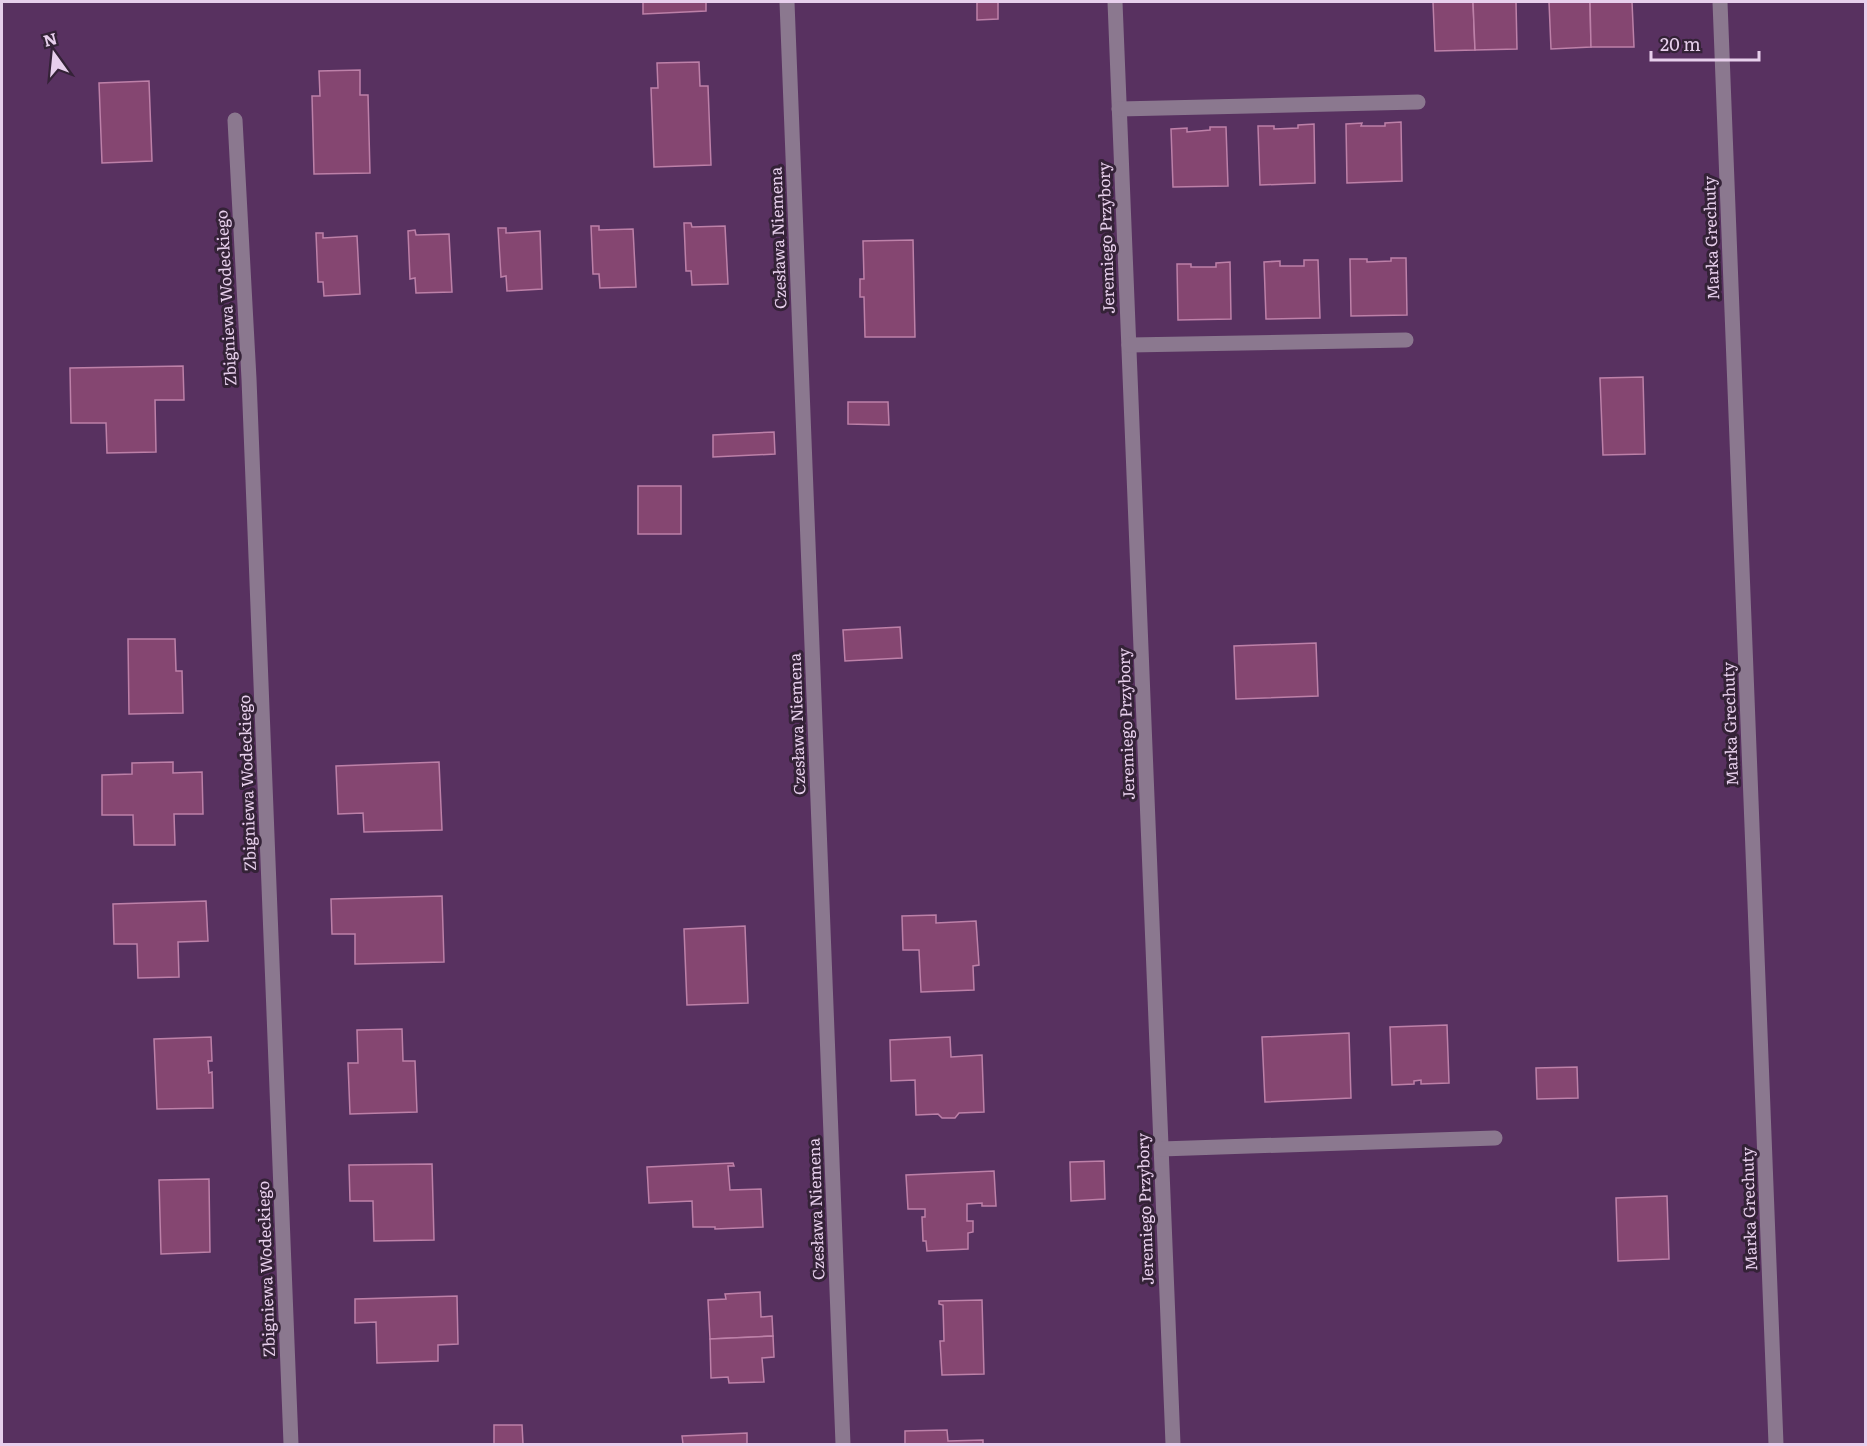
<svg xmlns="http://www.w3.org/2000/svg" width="1867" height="1446" font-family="Literata,serif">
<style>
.building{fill:#854671;stroke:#bd80a8;stroke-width:1.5}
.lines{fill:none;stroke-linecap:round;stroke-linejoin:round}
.minor{stroke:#8b788f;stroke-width:15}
.labels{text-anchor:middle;stroke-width:6;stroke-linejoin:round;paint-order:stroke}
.street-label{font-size:16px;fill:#e7cfec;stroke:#342237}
</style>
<rect width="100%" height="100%" fill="#583160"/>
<g class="building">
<polygon points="643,2 706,2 706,11 643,14"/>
<polygon points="977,2 998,2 998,19 977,20"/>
<polygon points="1433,2 1473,2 1475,50 1435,51"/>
<polygon points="1473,2 1516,2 1517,49 1475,50"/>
<polygon points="1549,2 1590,2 1591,47 1551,49"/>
<polygon points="1590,2 1632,2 1634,47 1591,47"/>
<polygon points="699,62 700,86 708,86 711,165 654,167 651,88 658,88 657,63"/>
<polygon points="360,70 360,95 368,95 370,173 314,174 312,96 320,96 319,71"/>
<polygon points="149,81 152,161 102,163 99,83"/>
<polygon points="1401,122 1402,181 1347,183 1346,124 1362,123 1361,126 1385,126 1385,123"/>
<polygon points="1314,124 1315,183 1260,185 1258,126 1274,126 1274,129 1298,128 1298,125"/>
<polygon points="1210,127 1226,127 1228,186 1173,187 1171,129 1187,128 1187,132 1210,130"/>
<polygon points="684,223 691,223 692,227 725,226 728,284 692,285 691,271 686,271"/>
<polygon points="591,226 599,226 599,230 633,229 636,287 600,288 599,274 593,274"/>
<polygon points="498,228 506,228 506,233 540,231 542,289 507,291 506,276 501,277"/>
<polygon points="415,230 416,235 449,234 452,292 416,293 415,278 410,279 408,231"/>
<polygon points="316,233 323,233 323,238 357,236 360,294 324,296 323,282 318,282"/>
<polygon points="913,240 915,337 865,337 864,297 860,297 860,279 864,279 863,241"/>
<polygon points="1391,258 1406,258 1407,315 1351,316 1350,259 1367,259 1367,262 1391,261"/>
<polygon points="1304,260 1318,260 1320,318 1266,319 1264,262 1280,261 1280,266 1304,266"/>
<polygon points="1230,262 1231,319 1178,320 1177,264 1191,264 1191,267 1216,267 1216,263"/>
<polygon points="183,366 184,400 155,400 156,452 107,453 106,423 71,423 70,368"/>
<polygon points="1643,377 1645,454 1603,455 1600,378"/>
<polygon points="848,402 888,402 889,425 848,424"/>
<polygon points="774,432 775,454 713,457 713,435"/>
<rect x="638" y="486" width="43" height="48"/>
<polygon points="900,627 902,658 845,661 843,630"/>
<polygon points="128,639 175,639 176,671 182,671 183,713 129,714"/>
<polygon points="1316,643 1318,696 1236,699 1234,646"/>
<polygon points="173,762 173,773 202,772 203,814 174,814 175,845 134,845 133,815 102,815 102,775 132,774 132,763"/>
<polygon points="439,762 442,830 364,832 363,813 338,814 336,766"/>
<polygon points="442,896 444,962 355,964 355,934 332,934 331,899"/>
<polygon points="206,901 208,941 178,942 179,977 138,978 137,944 114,944 113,904"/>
<polygon points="936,915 936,923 976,921 979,965 973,966 974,990 921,992 919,950 903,950 902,916"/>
<polygon points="745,926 748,1003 687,1005 684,929"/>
<polygon points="1447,1025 1449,1083 1421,1084 1421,1080 1414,1081 1414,1084 1392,1085 1390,1027"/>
<polygon points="402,1029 403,1061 415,1061 417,1112 350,1114 348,1063 358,1063 357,1030"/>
<polygon points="1349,1033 1351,1098 1265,1102 1262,1037"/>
<polygon points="211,1037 212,1061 208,1061 209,1073 212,1072 213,1108 157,1109 154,1039"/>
<polygon points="950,1037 951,1057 982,1055 984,1112 959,1113 955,1118 942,1118 938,1114 916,1115 915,1080 891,1081 890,1040"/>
<polygon points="1577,1067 1578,1098 1537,1099 1536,1068"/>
<polygon points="1104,1161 1105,1199 1071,1201 1070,1162"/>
<polygon points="733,1163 734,1166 728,1166 730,1190 761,1189 763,1227 715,1229 715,1227 693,1227 692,1201 649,1203 647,1167"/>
<polygon points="432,1164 434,1240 374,1241 373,1201 350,1201 349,1165"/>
<polygon points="994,1171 996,1206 982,1206 982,1203 967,1204 967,1221 973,1221 973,1232 968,1233 968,1249 927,1251 926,1241 923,1241 922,1217 925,1217 925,1209 908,1209 906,1175"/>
<polygon points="209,1179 210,1252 161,1254 159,1180"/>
<polygon points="1667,1196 1669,1259 1618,1261 1616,1198"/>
<polygon points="760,1292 761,1317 772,1316 773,1336 710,1339 708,1300 726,1299 725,1294"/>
<polygon points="457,1296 458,1344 438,1345 438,1361 377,1363 376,1322 355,1323 355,1299"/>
<polygon points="982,1300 984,1374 942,1375 940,1341 944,1341 943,1305 939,1304 939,1301"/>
<polygon points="773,1336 774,1357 762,1358 764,1382 729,1383 728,1377 711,1378 710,1339"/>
<polygon points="494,1425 522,1425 523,1444 494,1444"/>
<polygon points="947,1430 948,1441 983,1440 983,1444 905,1444 905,1431"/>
<polygon points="747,1433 747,1444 683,1444 682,1436"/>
</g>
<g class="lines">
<g class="minor">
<polyline points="787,2 843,1444"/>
<polyline points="1115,2 1173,1444"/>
<polyline points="1720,2 1776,1444"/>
<polyline points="1119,109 1418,102"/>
<polyline points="235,120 249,379 291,1444"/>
<polyline points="1129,345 1406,340"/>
<polyline points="1161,1149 1495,1138"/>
</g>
</g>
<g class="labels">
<g class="street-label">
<text transform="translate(778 238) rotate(-92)" y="6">Czesława Niemena</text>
<text transform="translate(1106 238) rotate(-92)" y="6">Jeremiego Przybory</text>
<text transform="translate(1711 238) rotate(-92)" y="6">Marka Grechuty</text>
<text transform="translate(226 298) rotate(-93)" y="6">Zbigniewa Wodeckiego</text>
<text transform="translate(797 724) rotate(-92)" y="6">Czesława Niemena</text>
<text transform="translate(1126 724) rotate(-92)" y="6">Jeremiego Przybory</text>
<text transform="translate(1730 724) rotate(-92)" y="6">Marka Grechuty</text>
<text transform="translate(247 783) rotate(-92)" y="6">Zbigniewa Wodeckiego</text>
<text transform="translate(816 1209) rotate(-92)" y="6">Czesława Niemena</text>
<text transform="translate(1145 1209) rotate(-92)" y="6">Jeremiego Przybory</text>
<text transform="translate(1749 1209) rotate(-92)" y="6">Marka Grechuty</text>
<text transform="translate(266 1269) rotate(-92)" y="6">Zbigniewa Wodeckiego</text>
</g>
</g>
<rect width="1867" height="1446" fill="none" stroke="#e7cfec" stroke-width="6"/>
<g transform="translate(54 54) rotate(345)" stroke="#342237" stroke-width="4.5" paint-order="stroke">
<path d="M0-4.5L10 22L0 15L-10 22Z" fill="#e7cfec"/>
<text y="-9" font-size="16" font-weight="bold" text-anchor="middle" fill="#e7cfec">N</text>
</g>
<path d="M1651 51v9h108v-9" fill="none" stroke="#e7cfec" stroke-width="3"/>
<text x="1660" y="51" font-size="18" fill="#e7cfec" stroke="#342237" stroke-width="4.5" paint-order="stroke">20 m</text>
</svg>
